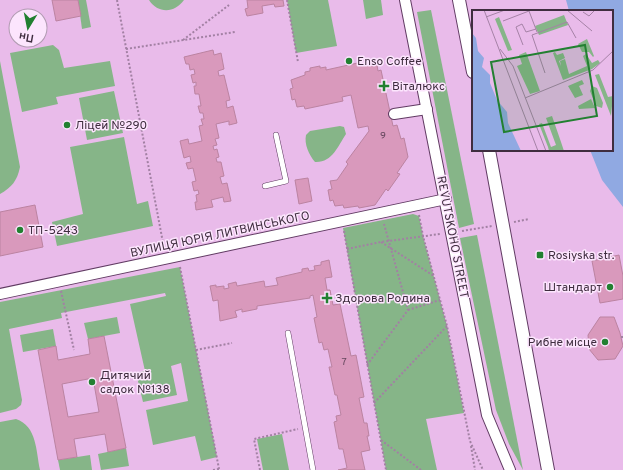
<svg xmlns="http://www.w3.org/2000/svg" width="623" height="470" font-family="Overpass,sans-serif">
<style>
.green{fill:#86b588}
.water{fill:#90a9e2}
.building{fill:#d999bc;stroke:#bb83a1;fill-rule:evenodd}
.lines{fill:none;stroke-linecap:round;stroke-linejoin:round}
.service-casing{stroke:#613b63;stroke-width:6}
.minor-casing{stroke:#613b63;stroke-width:12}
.tertiary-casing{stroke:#613b63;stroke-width:14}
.path{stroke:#a280a3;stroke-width:2;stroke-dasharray:2 2;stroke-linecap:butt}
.service{stroke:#fff;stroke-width:5}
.minor{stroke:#fff;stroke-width:10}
.tertiary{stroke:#fff;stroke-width:12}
.poi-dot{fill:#228031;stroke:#fce5fd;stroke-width:1.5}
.labels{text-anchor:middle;stroke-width:3;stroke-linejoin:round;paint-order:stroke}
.number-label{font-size:10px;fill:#66485e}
.poi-label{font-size:12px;fill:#3f2d3f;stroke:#fce5fd;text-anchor:start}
.street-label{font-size:12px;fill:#3f2d3f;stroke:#fce5fd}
.inset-road{fill:none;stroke:#a582a6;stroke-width:1}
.view{fill:#228031;fill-opacity:0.15;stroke:#228031;stroke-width:2}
.inset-edge{fill:none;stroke:#3f2d3f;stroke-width:2}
</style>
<rect width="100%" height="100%" fill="#e9bbea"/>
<g class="green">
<polygon points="78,0 86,0 91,27 82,29"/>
<path d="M149 0H184C175 13 158 14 149 0Z"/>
<polygon points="287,0 328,0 337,46 296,53"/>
<polygon points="363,0 381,0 383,15 366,19"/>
<polygon points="431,10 474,224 459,228 417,12"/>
<polygon points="53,45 59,50 64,68 110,61 115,86 56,97 58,104 22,112 10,53"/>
<path d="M0 61 20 167C17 181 12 187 0 194Z"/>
<polygon points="114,91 123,133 87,140 79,98"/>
<path d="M340 126 344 127 346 134C338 146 332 163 315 162 309 155 304 144 306 135L310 131Z"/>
<polygon points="124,137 137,204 148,201 153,226 57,246 52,222 83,214 70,147"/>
<polygon points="413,214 419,216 423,236 447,326 464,413 426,419 437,470 386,470 343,228"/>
<polygon points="477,235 523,470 509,444 496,410 460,238"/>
<polygon points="180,267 217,457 201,461 195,436 153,445 146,410 188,401 181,363 171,366 177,395 143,402 136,373 145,371 130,304 166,296 165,293 61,313 62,318 9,329 22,400 21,405 16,409 0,413 0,302"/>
<polygon points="117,317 120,333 88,339 84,323"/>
<polygon points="53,329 56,346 23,352 20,335"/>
<path d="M16 419C37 426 36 451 40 470H0V422Z"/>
<polygon points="282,434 289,470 263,470 257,439"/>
<polygon points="126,448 129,466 101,470 98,454"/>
<polygon points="90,455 92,470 60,470 58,460"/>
</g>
<polygon class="water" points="566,0 623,0 623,207 602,180 590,150 612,150 612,11 569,11"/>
<g class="building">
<polygon points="52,0 78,0 81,16 56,21"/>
<polygon points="247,0 283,0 284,6 275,7 274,4 262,6 263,13 247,16 245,9 248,8"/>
<polygon points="213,50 214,55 221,53 224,69 218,71 219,76 224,75 230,100 226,101 227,108 233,106 237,123 229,125 229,121 216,124 219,138 215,139 217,145 213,146 214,150 217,149 219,157 216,158 217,162 221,162 224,176 220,177 222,184 227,183 231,201 224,202 223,197 211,200 213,207 196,210 195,202 197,202 196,195 199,194 198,190 194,191 192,182 196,181 193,168 188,169 186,163 191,162 190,156 184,158 180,141 188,139 189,144 202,141 199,126 203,125 201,119 204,119 203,113 200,113 198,106 201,106 199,94 195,94 194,86 196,86 196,82 193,83 191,75 195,74 194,69 190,70 189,64 186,64 184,57"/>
<polygon points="362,62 362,65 371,63 372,66 377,65 378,71 381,70 393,126 397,125 401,139 404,138 408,157 397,173 400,174 388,191 386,189 375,205 359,208 358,206 344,208 343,205 335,206 333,200 330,201 328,190 332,189 330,181 337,180 348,164 346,162 369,131 368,126 358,128 351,95 342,97 343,101 305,109 304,106 297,107 295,99 292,100 290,89 293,88 291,80 305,75 305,72 310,71 310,68 320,66 320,68 326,67 326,70"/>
<polygon points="308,178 312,201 299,204 295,180"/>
<polygon points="35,205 43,247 0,256 0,212"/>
<polygon points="619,255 623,276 623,299 600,303 592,261"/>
<polygon points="329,260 332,277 325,278 327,290 330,290 333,305 340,304 351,356 356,355 364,397 359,398 364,423 367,423 369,436 367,436 370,450 361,452 365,470 338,470 347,468 343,449 339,449 334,422 337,421 336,416 341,415 337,395 335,395 329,367 332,367 328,349 324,350 322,342 319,343 314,318 317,317 313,295 310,296 310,298 257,306 257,309 242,312 242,309 235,311 237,317 220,321 218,300 213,301 210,286 216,285 216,287 224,286 224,289 229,288 228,284 236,282 237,286 264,281 265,287 278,285 276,278 302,272 302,269 308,268 309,271 315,270 314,266 321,265 321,262"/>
<polygon points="600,317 614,317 620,333 623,346 615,359 598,360 589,349 588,335"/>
<path d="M104 336 126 448 108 452 105 434 74 439 77 457 58 460 38 350 56 346 58 360 90 354 88 339ZM93 378 99 412 68 417 62 384Z"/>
</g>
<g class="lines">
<g class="service-casing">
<g id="service">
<polyline points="265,186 286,181 276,135"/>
<polyline points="288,333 313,470"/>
</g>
</g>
<g class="minor-casing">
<g id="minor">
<polyline points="405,0 487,415 510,470"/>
<polyline points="394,114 427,109"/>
<polyline points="0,294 446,199"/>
</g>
</g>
<g class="tertiary-casing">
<g id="tertiary">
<polyline points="459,0 473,72"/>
<polyline points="489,150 548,470"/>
</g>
</g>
<g class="path">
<polyline points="117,0 164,248"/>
<polyline points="287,0 298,62"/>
<polyline points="183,40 229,5"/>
<polyline points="126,49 235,32"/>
<polyline points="419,215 423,236 447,326 470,441 483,470"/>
<polyline points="514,222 529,219"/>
<polyline points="344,231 386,470"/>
<polyline points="462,231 492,226"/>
<polyline points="381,242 434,276"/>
<polyline points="347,249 381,242 440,234"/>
<polyline points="180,267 219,469"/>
<polyline points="61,291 74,350"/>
<polyline points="408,310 440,300"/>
<polyline points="621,337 623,337"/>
<polyline points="196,350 232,343"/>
<polyline points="367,365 408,310 384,224"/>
<polyline points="374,403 447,326"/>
<polyline points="381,440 421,470"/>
<polyline points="471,446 475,470"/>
<polyline points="213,470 219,469"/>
<polyline points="260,470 254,439 298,429"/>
</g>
<use href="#service" class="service"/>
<use href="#minor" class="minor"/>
<use href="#tertiary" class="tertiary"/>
</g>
<g class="poi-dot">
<circle cx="349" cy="61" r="4"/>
<path d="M382 80h4v4h4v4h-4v4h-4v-4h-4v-4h4z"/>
<circle cx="67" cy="125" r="4"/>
<circle cx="20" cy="230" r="4"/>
<rect x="536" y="251" width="8" height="8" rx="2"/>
<circle cx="610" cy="287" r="4"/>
<path d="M325 292h4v4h4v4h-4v4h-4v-4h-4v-4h4z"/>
<circle cx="605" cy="342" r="4"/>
<circle cx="92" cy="382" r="4"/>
</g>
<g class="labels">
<g class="number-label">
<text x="383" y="139">9</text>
<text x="344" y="365">7</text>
</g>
<g class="poi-label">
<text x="357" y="65">Enso Coffee</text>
<text x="392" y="90">Віталюкс</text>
<text x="75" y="129">Ліцей №290</text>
<text x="28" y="234">ТП-5243</text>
<text x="548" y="259">Rosiyska str.</text>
<text x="602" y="291" text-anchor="end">Штандарт</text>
<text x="335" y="302">Здорова Родина</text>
<text x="597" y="346" text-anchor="end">Рибне місце</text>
<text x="100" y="379">Дитячий<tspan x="100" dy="14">садок №138</tspan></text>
</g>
<g class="street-label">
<text transform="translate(220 234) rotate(-12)" y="4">ВУЛИЦЯ ЮРІЯ ЛИТВИНСЬКОГО</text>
<text transform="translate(453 237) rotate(79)" y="4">REVUTSKOHO STREET</text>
</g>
</g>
<g transform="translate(472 10)">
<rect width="141" height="141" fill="#e9bbea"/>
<path d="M92 5 96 15 67 25 63 16ZM27 7 40 40 36 41 23 9ZM115 29 122 46 121 47 117 42H110L106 34ZM54 42 68 81 58 84 45 56 50 54 47 45ZM83 42 85 45 91 43 93 48 87 51 89 56 88 51 93 49 97 64 115 56 111 46 114 44 120 53 126 50 128 53 120 59 91 70 81 43ZM127 64 136 87 141 86 139 106 123 65ZM110 70 112 74 107 76 111 85 103 88 96 76ZM120 76 125 78 131 93 130 98 124 96 118 81ZM119 89 123 98 107 99 106 96ZM80 106 89 132 92 141H77L76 137 67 114 70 113 79 137 84 135 74 108Z" fill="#86b588"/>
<path d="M0 23 4 28 6 41 12 48 10 57 18 65V73L25 90 35 102 36 113 49 141H0Z" fill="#90a9e2"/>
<path class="inset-road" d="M12 0 66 141M95 0 120 21M57 1 65 22M111 2 117 6 123 0M14 7 33 0M31 11 57 1M51 35 44 17 50 14 54 22 64 19M28 39 41 56 74 141M73 63 60 25 95 12 104 28M53 88 121 60 141 41"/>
<path class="view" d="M113 35 125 106 32 122 19 52Z"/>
<rect width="141" height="141" class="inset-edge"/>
</g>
<g transform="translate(28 28) rotate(190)"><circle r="19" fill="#fce5fd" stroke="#b09bb1"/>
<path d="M0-3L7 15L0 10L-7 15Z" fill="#228031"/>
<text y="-6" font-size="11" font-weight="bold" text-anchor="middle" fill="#3f2d3f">Пн</text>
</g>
</svg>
